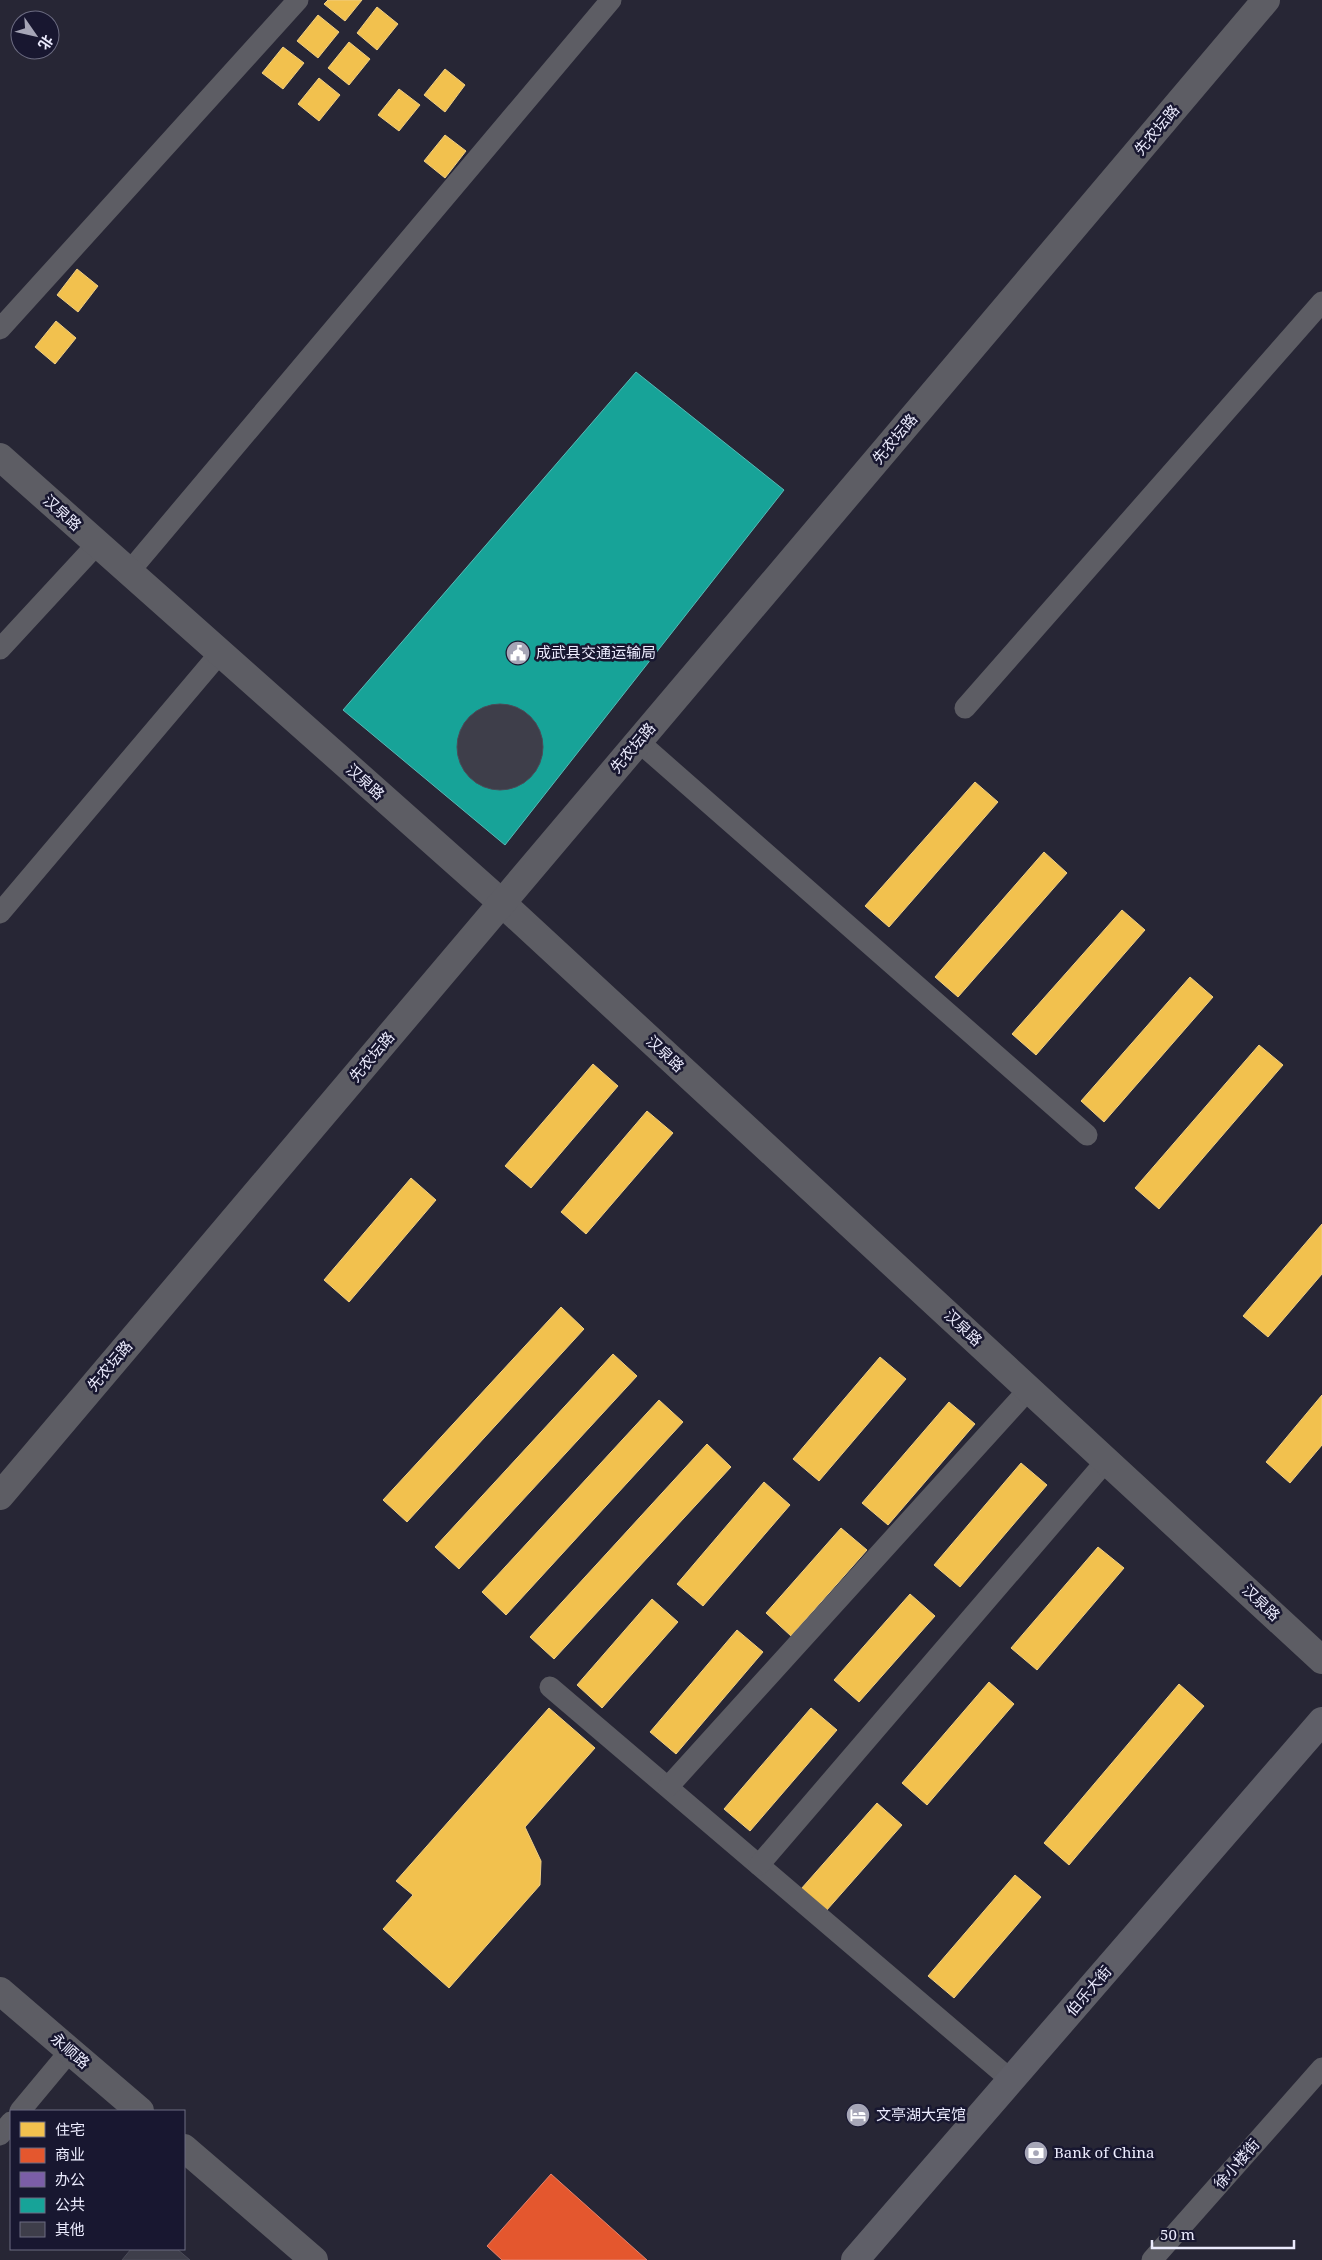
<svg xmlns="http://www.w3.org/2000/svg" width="1322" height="2260" font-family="'Noto Serif','Noto Sans SC',serif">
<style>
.homes{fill:#f2c14e;stroke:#f0ce82}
.shops{fill:#e4572e;stroke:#e6836c}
.offices{fill:#7b5ea7;stroke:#9d88c1}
.public{fill:#17a398;stroke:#57b9b6}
.building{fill:#3e3e4a;stroke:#4b4b58}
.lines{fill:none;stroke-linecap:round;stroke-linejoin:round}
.minor{stroke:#5d5d64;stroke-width:21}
.tertiary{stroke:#5d5d64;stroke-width:28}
.secondary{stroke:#5f5f68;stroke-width:28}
.labels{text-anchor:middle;stroke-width:5;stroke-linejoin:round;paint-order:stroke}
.street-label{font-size:15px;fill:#ebebfd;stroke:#181730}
.poi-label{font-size:15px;fill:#ebebfd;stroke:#181730;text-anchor:start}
</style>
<rect width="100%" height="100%" fill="#272635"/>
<g class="homes">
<polygon points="328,0 362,0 345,21 324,4"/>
<polygon points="377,7 398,24 377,50 357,33"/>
<polygon points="318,15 339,32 318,58 297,41"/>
<polygon points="349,42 370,59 349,85 328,68"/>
<polygon points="283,47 304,63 283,89 262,73"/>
<polygon points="445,69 465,85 445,112 424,95"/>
<polygon points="319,78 340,95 319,121 298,104"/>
<polygon points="399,89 420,105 399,131 378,115"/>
<polygon points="445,135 466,151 445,178 424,161"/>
<polygon points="77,269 98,286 78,312 57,295"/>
<polygon points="56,321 76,338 55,364 35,347"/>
<polygon points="975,782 998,802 889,927 865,906"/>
<polygon points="1044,852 1067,873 958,997 935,977"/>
<polygon points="1122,910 1145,930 1036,1055 1012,1034"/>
<polygon points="1190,977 1213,997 1104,1122 1081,1101"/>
<polygon points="1259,1045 1283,1065 1159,1209 1135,1188"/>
<polygon points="593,1064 618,1086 531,1188 505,1166"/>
<polygon points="647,1111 673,1133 586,1234 561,1212"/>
<polygon points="411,1178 436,1200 349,1302 324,1280"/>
<polygon points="1322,1224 1322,1274 1268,1337 1243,1316"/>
<polygon points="561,1307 584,1329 407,1522 383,1500"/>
<polygon points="613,1354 637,1376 459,1569 435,1547"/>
<polygon points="880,1357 906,1379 819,1481 793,1459"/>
<polygon points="1322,1395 1322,1445 1290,1483 1266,1462"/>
<polygon points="659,1400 683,1422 506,1615 482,1592"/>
<polygon points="949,1402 975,1424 888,1525 862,1503"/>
<polygon points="707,1444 731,1467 554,1659 530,1637"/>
<polygon points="1021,1463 1047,1485 960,1587 934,1565"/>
<polygon points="764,1482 790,1505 703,1606 677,1584"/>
<polygon points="841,1528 867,1550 791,1636 766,1613"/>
<polygon points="1098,1547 1124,1568 1037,1670 1011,1648"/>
<polygon points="910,1594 935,1616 859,1702 834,1680"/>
<polygon points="652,1599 678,1622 602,1708 577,1685"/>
<polygon points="737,1630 763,1652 676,1754 650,1732"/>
<polygon points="989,1682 1014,1704 927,1805 902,1783"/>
<polygon points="1179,1684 1204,1706 1069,1865 1044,1843"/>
<polygon points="549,1708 595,1748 525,1827 541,1861 540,1885 449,1988 383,1929 413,1895 396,1881"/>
<polygon points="811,1708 837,1730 750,1831 724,1809"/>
<polygon points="877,1803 902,1825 826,1911 801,1889"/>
<polygon points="1015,1875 1041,1897 954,1998 928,1976"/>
</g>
<polygon class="shops" points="551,2174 647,2260 502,2260 487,2246"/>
<polygon class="offices" points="685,574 700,587 608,696 592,683"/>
<polygon class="public" points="636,372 784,490 505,845 343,710"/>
<g class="building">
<circle cx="500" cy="747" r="43"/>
<polygon points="131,2249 177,2249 190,2260 122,2260"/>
</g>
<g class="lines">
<g class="minor">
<polyline points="0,329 298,0"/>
<polyline points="129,572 611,0"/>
<polyline points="0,649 97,544"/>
<polyline points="965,708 1322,302"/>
<polyline points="639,742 1087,1135"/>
<polyline points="0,913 220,653"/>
<polyline points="550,1687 1011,2080"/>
<polyline points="668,1787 1029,1389"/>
<polyline points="759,1865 1106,1461"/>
<polyline points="20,2111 70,2051"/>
<polyline points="0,2135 11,2122"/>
<polyline points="1152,2260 1322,2068"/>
</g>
<g class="tertiary">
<polyline points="0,457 502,903 1322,1660"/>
<polyline points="0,1496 1266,0"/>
<polyline points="0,1991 140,2111"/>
<polyline points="184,2148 314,2260"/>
</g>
<polyline class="secondary" points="855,2260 1322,1721"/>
</g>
<defs>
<g id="civic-disc" transform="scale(1.25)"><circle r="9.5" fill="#a6a6b7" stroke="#181730"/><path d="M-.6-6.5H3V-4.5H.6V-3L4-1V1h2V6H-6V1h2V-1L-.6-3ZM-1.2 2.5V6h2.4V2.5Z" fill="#fff"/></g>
<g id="hotel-disc" transform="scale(1.25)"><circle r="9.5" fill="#a6a6b7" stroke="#181730"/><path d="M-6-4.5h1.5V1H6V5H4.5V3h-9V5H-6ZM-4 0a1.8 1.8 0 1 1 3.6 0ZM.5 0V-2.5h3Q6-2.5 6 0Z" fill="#fff"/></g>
<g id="bank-disc" transform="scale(1.25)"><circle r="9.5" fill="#a6a6b7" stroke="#181730"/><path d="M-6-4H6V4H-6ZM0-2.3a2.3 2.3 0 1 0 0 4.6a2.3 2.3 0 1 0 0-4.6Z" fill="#fff"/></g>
</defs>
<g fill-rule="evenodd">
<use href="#civic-disc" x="518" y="653"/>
<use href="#hotel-disc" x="858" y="2115"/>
<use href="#bank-disc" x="1036" y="2153"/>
</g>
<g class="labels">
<g class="street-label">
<text transform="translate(1157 130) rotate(-50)" y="5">先农坛路</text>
<text transform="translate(895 439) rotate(-50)" y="5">先农坛路</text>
<text transform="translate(62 513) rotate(42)" y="5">汉泉路</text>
<text transform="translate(633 748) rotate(-50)" y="5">先农坛路</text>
<text transform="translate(365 782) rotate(42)" y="5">汉泉路</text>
<text transform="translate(665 1054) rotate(43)" y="5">汉泉路</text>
<text transform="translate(372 1057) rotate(-50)" y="5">先农坛路</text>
<text transform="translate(963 1328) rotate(43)" y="5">汉泉路</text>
<text transform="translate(110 1366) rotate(-50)" y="5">先农坛路</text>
<text transform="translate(1261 1603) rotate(43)" y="5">汉泉路</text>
<text transform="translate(1089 1991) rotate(-49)" y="5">伯乐大街</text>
<text transform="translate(70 2051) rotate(41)" y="5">永顺路</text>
<text transform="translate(1237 2164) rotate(-49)" y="5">徐小楼街</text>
</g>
<g class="poi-label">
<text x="536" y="658">成武县交通运输局</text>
<text x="876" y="2120">文亭湖大宾馆</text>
<text x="1054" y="2158">Bank of China</text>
</g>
</g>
<rect x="10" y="2110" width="175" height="140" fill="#181730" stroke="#6c6c82"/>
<rect x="20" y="2122" width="25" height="15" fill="#f2c14e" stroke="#6c6c82"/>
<text x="55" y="2135" font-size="15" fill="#ebebfd">住宅</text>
<rect x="20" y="2148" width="25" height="15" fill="#e4572e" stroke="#6c6c82"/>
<text x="55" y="2160" font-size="15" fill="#ebebfd">商业</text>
<rect x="20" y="2172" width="25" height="15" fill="#7b5ea7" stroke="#6c6c82"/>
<text x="55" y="2185" font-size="15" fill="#ebebfd">办公</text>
<rect x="20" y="2198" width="25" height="15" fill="#17a398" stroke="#6c6c82"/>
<text x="55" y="2210" font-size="15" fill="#ebebfd">公共</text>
<rect x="20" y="2222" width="25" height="15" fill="#3e3e4a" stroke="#6c6c82"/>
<text x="55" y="2235" font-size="15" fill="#ebebfd">其他</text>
<g transform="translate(35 35) rotate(124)"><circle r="24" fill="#181730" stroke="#6c6c82"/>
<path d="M0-4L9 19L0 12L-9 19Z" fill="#a6a6b7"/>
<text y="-8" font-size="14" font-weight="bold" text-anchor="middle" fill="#ebebfd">北</text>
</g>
<path d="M1152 2240v8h142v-8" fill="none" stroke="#ebebfd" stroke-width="2.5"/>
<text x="1160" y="2240" font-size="15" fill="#ebebfd" stroke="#181730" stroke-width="4" paint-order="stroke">50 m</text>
</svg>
